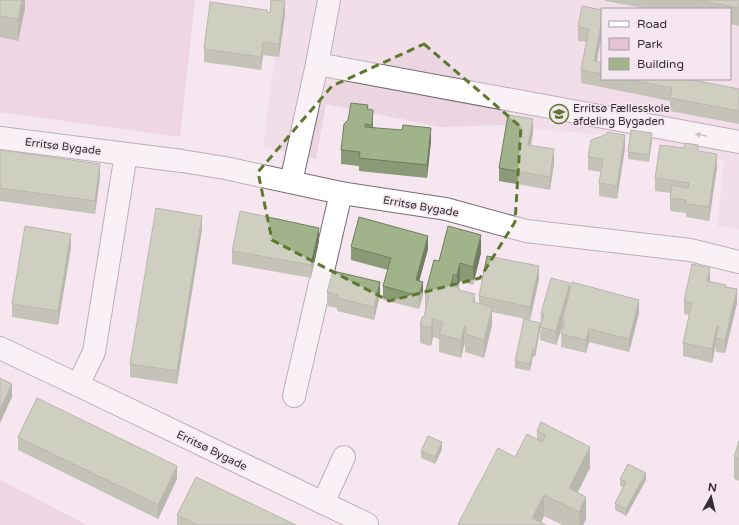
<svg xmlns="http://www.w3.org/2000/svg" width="739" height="525" font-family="'Varela Round',sans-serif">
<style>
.built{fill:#ead5e1;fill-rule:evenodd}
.green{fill:#e5c3d7}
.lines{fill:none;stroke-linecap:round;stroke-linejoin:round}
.minor-casing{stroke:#786c73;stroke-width:24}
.minor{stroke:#fff;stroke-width:22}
.wall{fill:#8a9a77}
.shaded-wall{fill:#707d61}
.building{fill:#a0b38a;stroke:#707d61}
.oneway{fill:#9a9798}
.marked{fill:none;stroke:#5c792e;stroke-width:3;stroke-dasharray:8 5;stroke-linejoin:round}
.labels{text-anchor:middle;stroke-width:3;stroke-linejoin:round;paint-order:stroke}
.poi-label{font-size:11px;fill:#352f32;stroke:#f5e6ef;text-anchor:start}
.street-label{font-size:11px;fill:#352f32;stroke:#f5e6ef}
</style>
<rect width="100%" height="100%" fill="#f5e6ef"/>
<path class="built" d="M282 0H739V229L717 226 724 161 624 132 593 134 500 125 441 127 326 104 316 159 263 147ZM602 9H730V79H602Z"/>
<g class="green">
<polygon points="0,0 195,0 180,137 0,112"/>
<polygon points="0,480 87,525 0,525"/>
</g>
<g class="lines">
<g class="minor-casing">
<g id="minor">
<polyline points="317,64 329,0"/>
<polyline points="0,138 182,161 225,168 341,193 446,209 526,231 690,250 739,262"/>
<polyline points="291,182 317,64 739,142"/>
<polyline points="0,348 78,385 367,524"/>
<polyline points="78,385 94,352 126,154"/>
<polyline points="294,396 341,193"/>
<polyline points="323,503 344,457"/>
</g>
</g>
<use href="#minor" class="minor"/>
</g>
<g class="wall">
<polygon points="0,0 25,0 25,8 18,41 0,37"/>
<polygon points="605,0 739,0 739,26 730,24 730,9 649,9 605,1"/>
<polygon points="602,10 602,33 597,62 602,74 602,79 626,79 739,89 739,124 670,111 670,101 581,83 581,70 586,42 578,41 578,27"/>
<polygon points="267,12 285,14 279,57 263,55 261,70 204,62 204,49"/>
<polygon points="368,109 373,123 373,127 431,141 427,178 359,171 359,166 341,164 341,150"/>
<polygon points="533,133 531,145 554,163 550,190 499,181 499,168"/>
<polygon points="652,140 649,162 628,159 628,152"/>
<polygon points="625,148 617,199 599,196 599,183 601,172 588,170 588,157"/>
<polygon points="0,150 100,177 95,214 0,201"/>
<polygon points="698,151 717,167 709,221 686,217 686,213 670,211 670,198 671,193 655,191 655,178"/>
<polygon points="202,229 177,384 130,377 130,364"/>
<polygon points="319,241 311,278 232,264 232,251"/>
<polygon points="71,247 58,325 12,317 12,304"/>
<polygon points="351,247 428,249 419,281 423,295 419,309 383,300 383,286 388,270 351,260"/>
<polygon points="481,253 473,285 460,281 458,288 459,290 475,303 479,304 479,296 539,279 530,320 492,312 492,325 484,358 465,352 465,345 464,345 461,358 439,352 439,339 433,337 431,346 420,343 420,325 424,317 425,312 425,294 439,261"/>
<polygon points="710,281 726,287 737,303 725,353 716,352 716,344 712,363 683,356 683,343 689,315 684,314 684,301"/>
<polygon points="570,290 639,313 629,352 589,342 586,353 561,347 562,327 556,345 540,340 541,313"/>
<polygon points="327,292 380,295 374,320 337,311 337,308 327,306"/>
<polygon points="540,330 535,357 533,356 530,371 515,368 515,361"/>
<polygon points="541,422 590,468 577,493 586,519 583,525 562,525 544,516 541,523 546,525 458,525 458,524 515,457 537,439 537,431"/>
<polygon points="18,437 177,479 158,519 18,450"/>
<polygon points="739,441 739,481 734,479 734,457"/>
<polygon points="442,449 435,464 421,458 421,451"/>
<polygon points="620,479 646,480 626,516 615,510 615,503 623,487 620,486"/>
<polygon points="177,515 296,525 177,525"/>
</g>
<g class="shaded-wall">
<polygon points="22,0 25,0 25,8 18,41 18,19"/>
<polygon points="285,1 285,14 279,57 279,44"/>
<polygon points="602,20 602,33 594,74 594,61"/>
<polygon points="263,42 263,55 261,70 261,57"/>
<polygon points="373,110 373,123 372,138 372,125"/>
<polygon points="533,119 533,133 528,158 528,145"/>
<polygon points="431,128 431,141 427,178 427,165"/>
<polygon points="652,133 652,140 649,162 649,155"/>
<polygon points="625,135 625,148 617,199 617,186"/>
<polygon points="554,149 554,163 550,190 550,177"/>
<polygon points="717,154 717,167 709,221 709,207"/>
<polygon points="100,164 100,177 95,214 95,201"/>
<polygon points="202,216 202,229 177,384 177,371"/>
<polygon points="319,228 319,241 311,278 311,265"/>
<polygon points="71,234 71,247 58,325 58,311"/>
<polygon points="481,235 481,253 473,285 473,267"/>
<polygon points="428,236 428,249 416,293 416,280"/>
<polygon points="460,263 460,281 457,294 457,275"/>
<polygon points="539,266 539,279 530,320 530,307"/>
<polygon points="710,268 710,281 707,294 707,281"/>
<polygon points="453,275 453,293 451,286"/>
<polygon points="380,282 380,295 374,320 374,307"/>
<polygon points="423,282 423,295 419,309 419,296"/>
<polygon points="570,283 570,296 562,321 562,327 556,345 556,331"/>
<polygon points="737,289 737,303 725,353 725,340"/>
<polygon points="475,294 475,313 473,302"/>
<polygon points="639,300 639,313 629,352 629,339"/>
<polygon points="492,307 492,325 484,358 484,340"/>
<polygon points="433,319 433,337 431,346 431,328"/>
<polygon points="540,323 540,330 535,357 535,350"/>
<polygon points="717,326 717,339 716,338 716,344 712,363 712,349"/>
<polygon points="464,327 464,345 461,358 461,340"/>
<polygon points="589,329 589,342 586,353 586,340"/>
<polygon points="533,349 533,356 530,371 530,364"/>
<polygon points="12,384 12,397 0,423 0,410"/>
<polygon points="442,442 442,449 435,464 435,457"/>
<polygon points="590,447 590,468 570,507 569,488"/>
<polygon points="177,466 177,479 158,519 158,505"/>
<polygon points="646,473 646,480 626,516 626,509"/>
<polygon points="544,495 544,516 540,525 532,518"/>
<polygon points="586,497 586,519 583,525 579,525 579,512"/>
</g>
<g class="building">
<polygon points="0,0 22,0 18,19 0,16"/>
<polygon points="271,0 285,1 279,44 263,42 261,57 204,49 210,2 267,10 267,12 270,13"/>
<polygon points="697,0 739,0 739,8"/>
<polygon points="582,6 602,10 602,20 594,61 602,63 602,74 581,70 589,29 578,27"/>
<polygon points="626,79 688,79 739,89 739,111 670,98 672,88"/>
<polygon points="351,103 368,105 367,109 373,110 372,125 365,124 365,127 402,130 403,125 431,128 427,165 359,158 360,152 341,150 344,124 348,120"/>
<polygon points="508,115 533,119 528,145 554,149 550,177 499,168"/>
<polygon points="631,130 652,133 649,155 628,152"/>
<polygon points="607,132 625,135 617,186 599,183 603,159 588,157 591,140 607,134"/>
<polygon points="685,143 698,145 698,151 717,154 709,207 686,204 686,200 670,198 672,185 688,188 689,183 655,178 660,145 684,148"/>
<polygon points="0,150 100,164 95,201 0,188"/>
<polygon points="156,208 202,216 177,371 130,364"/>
<polygon points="240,211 319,228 311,265 232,251"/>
<polygon points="359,217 428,236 416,280 423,282 419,296 383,286 391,258 351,247"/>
<polygon points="25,226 71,234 58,311 12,304"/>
<polygon points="448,226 481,235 473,267 460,263 457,275 453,275 451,286 459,288 459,290 475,294 473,302 492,307 484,340 465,334 466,327 464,327 461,340 439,334 443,322 433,319 431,328 420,325 422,317 424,317 429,295 425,294 434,260 439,261"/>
<polygon points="487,256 539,266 530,307 479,296"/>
<polygon points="692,264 710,268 707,281 726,285 725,287 737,289 725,340 716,338 719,326 717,326 712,349 683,343 692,303 684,301"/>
<polygon points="333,271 380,282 374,307 337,298 338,295 327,292"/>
<polygon points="551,278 570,283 556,331 540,327 544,314 541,313"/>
<polygon points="572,282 639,300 629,339 589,329 586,340 561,334 565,322 562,321"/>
<polygon points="524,319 540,323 535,350 533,349 530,364 515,361"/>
<polygon points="0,378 12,384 0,410"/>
<polygon points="37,398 177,466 158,505 18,437"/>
<polygon points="541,422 590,447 569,488 586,497 579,512 544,495 532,518 546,525 460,525 458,524 498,448 515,457 527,434 542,442 546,435 537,431"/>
<polygon points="428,436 442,442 435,457 421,451"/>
<polygon points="739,441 739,459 734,457"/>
<polygon points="628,464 646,473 626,509 615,503 626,482 620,479"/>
<polygon points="196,477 296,525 197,525 177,515"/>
</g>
<defs><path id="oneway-solid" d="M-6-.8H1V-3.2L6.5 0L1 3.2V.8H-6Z"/></defs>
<use class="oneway" href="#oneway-solid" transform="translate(701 135) rotate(-170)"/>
<path d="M0 0H739V525H0ZM424 44 521 127 515 222 480 278 389 301 272 240 258 172 332 86Z" fill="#f5e6ef" fill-opacity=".55" fill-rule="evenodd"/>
<path class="marked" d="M424 44 521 127 515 222 480 278 389 301 272 240 258 172 332 86Z"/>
<defs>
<g id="school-ring" transform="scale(1)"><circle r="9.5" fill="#f5e6ef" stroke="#5c792e" stroke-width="1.5"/><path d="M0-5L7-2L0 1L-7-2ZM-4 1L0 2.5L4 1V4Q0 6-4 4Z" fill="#5c792e"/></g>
</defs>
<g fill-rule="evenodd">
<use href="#school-ring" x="559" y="114"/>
</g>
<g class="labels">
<g class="poi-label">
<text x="573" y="112">Erritsø Fællesskole<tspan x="573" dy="13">afdeling Bygaden</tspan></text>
</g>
<g class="street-label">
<text transform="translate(63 146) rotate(7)" y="4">Erritsø Bygade</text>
<text transform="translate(421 206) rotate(10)" y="4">Erritsø Bygade</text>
<text transform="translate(212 450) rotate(26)" y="4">Erritsø Bygade</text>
</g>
</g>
<rect x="601" y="8" width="130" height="72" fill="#f5e6ef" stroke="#a89da3"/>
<rect x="609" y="21" width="20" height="6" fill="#ffffff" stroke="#a89da3"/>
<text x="637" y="28" font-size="12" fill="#352f32">Road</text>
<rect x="609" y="38" width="20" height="12" fill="#e5c3d7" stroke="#a89da3"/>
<text x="637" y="48" font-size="12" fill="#352f32">Park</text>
<rect x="609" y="58" width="20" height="12" fill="#a0b38a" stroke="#a89da3"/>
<text x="637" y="68" font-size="12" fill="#352f32">Building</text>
<g transform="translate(711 497) rotate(8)" stroke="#f5e6ef" stroke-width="3" paint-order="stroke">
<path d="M0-3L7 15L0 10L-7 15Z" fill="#352f32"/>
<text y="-6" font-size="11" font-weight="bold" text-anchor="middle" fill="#352f32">N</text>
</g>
</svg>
